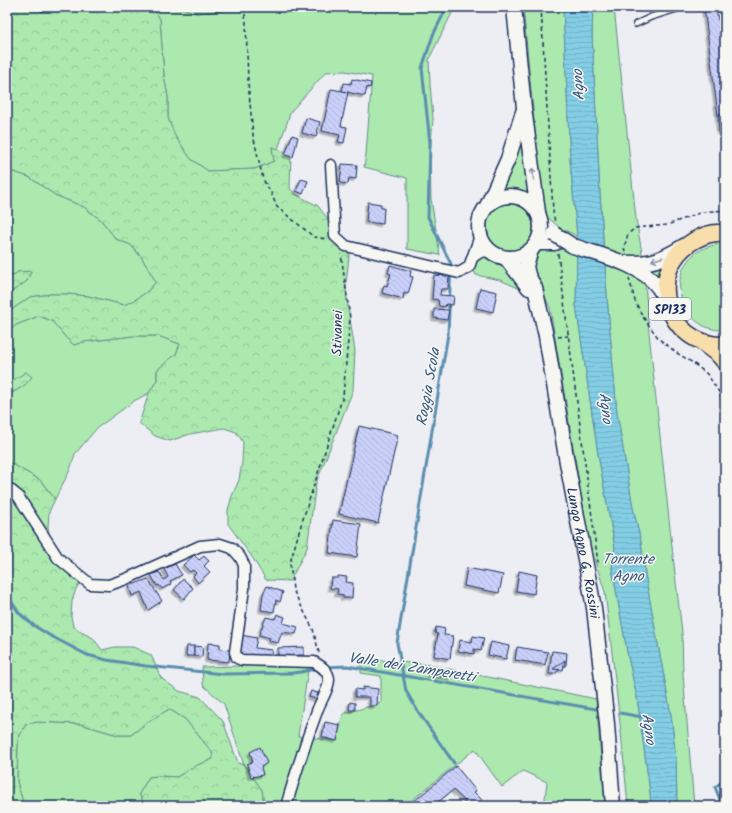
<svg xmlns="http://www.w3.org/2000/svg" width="732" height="813" font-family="Kalam,sans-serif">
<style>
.green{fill:#ace9af;stroke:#648c86}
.forest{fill:url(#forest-crowns);stroke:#648c86}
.water{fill:url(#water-rules);stroke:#5a8eaf}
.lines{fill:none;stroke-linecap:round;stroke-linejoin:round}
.stream{stroke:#5a8eaf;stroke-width:3}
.building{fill:url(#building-back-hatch);stroke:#1b2f5e;filter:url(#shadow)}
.service-casing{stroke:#1b2f5e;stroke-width:8}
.minor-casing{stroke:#1b2f5e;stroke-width:13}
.secondary-casing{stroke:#1b2f5e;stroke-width:17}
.primary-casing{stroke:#1b2f5e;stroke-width:19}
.path{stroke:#1b2f5e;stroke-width:1.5;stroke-dasharray:4 3;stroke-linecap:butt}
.service{stroke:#f6f6f2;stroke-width:5}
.minor{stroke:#f6f6f2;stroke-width:10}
.secondary{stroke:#f6f6f2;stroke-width:14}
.primary{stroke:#f8deab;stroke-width:16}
.secondary-bridge-casing{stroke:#1b2f5e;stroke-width:17;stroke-linecap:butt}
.secondary-bridge{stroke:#f6f6f2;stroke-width:14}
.oneway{stroke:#8892a8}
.labels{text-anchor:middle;stroke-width:3;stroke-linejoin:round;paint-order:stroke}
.shield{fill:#f6f6f2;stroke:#5d6b8a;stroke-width:1}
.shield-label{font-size:13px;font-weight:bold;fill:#1b2f5e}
.street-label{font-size:14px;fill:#1b2f5e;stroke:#f6f6f2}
.water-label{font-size:15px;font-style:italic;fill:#355780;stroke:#f6f6f2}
</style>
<defs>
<pattern id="forest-crowns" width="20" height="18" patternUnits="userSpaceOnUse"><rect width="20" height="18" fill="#ace9af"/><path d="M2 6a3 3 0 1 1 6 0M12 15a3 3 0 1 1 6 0" fill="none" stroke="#93c899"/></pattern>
<pattern id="water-rules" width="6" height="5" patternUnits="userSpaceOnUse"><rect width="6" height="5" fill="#84cee5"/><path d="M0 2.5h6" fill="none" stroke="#71b1c7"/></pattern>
<pattern id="building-back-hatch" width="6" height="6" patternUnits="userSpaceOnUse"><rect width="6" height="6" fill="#cad0f9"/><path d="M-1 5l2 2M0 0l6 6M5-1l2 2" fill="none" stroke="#adb3d8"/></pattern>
<filter id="shadow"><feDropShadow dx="-2.5" dy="2.5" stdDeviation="0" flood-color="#0004"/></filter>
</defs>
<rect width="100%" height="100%" fill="#edeef3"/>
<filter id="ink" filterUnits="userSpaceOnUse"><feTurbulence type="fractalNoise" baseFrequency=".025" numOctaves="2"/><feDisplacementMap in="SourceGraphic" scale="8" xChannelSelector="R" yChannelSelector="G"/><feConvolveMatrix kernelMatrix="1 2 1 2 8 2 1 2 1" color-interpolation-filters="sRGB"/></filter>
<g filter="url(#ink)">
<g class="green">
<polygon points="152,7 180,7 196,13 222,11 233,7 455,7 429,59 430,84 433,119 430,155 431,199 440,255 407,249 407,178 364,167 366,154 372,76 345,71 326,72 291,111 278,149 272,147 274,161 255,169 208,171 191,159 175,136 168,118 168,97 164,76 160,19"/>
<polygon points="523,7 563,7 570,160 577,236 560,228 543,213"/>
<polygon points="593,7 614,7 636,219 642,253 643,265 666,260 661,281 644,269 649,333 659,427 675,574 682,632 683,674 694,806 677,806 676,760 671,715 645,574 641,542 633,508 617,413 608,309 600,194 592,34"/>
<polygon points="524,124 531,195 515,189 499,190"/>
<polygon points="7,171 11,171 29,177 55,195 84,207 101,220 116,239 131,245 142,258 156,282 148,291 135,300 124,305 88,296 67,294 51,294 30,297 7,313 7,295 27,281 31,271 18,272 7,279"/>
<circle cx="510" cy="227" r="23"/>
<path d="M718 244H725V330C686 333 664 282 693 255 700 249 709 246 718 244Z"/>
<polygon points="554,247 577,254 576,305 598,454 615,548 612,568 628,657 637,697 650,792 651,806 628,806 621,732 605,592 589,542 550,308 539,283 532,272 533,258 541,248"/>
<path d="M483 255C504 261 512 274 525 291L500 280 476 275 473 269 474 263Z"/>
<polygon points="39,316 52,321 66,338 74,345 83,342 133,336 158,336 180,344 176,354 157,370 157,380 149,393 134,401 97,428 75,454 70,470 55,499 40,480 7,461 7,396 25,385 26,372 12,382 7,381 7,333 16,325"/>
<polygon points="361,658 429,665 596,699 605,806 544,806 547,782 523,771 502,787 475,749 411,801 406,806 264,806 262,790 244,765 224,704 203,685 202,667 309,664 298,736 337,741 343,714 381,703 381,676 361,673"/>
<polygon points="169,709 185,719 212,752 213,759 195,766 177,777 160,776 149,777 139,794 146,806 24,806 17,782 18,739 26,724 38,722 80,724 118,735 131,735 145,724"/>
</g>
<g class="forest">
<polygon points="7,7 152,7 160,19 164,76 168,97 168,118 175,136 191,159 208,171 255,169 274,161 272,147 291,154 290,189 297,195 318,206 350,248 346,283 347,300 355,351 353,390 316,483 307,548 290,581 266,580 252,557 228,524 228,510 232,496 239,480 242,462 243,442 236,432 224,428 190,434 170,441 155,436 139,423 149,393 157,380 157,370 176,354 180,344 158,336 133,336 83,342 74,345 66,338 52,321 39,316 16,325 7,333 7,313 30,297 51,294 67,294 88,296 124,305 135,300 148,291 156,282 142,258 131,245 116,239 101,220 84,207 55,195 29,177 11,171 7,171"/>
<polygon points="180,7 233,7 222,11 196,13"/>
<polygon points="31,271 27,281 7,295 7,279 18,272"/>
<polygon points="26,372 32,377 25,385 7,396 7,381 12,381"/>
<polygon points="7,461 40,480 55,499 49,512 48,527 51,545 81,581 76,589 72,601 71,617 73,626 81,632 93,638 102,650 115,647 133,647 151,655 161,678 179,691 200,697 223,721 238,763 244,765 262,790 264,806 146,806 139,794 149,777 159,776 177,777 195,766 213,759 212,752 185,719 169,709 145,724 131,735 118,735 80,724 38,722 26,724 18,739 17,782 24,806 7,806"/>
</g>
<polygon class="water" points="563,7 593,7 592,34 600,194 608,309 617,413 633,508 641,542 645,574 671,715 676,760 677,806 651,806 650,792 637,697 628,657 612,568 615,547 598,454 576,305 577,236 570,160"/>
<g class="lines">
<g class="stream">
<polyline points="447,7 433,35 422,68 430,143 428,217 451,264 448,334 397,643 406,691 417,710 446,752 454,763"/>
<polyline points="7,595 19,613 33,625 49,635 87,655 107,660 146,666 223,674 292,673 301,672 319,668"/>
<polyline points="325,667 347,666 596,709"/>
<polyline points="620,713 642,717"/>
<polyline points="721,802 715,787 725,780"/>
<polyline points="715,806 725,799"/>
</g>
</g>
<g class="building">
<polygon points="704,7 716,7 718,20 725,19 725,115 718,115"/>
<polygon points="352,79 371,83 370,88 367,87 365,96 342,91 344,83 351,84"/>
<polygon points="331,89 348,92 341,126 347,127 344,143 338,142 340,135 322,131"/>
<polygon points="725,114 725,131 719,132 718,115"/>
<polygon points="306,118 320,122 316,137 302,133"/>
<polygon points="292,135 298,137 293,157 285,155"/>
<polygon points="342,164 357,165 356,179 349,178 348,184 340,183"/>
<polygon points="301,179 308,181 303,194 296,191"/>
<polygon points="368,202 381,204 381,208 384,208 383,224 366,222"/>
<polygon points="390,265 411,271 410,276 413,277 408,294 404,293 403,299 382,293 384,285 387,286 391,274 388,273"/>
<polygon points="434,275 449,276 448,289 441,289 440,295 454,296 453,305 446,304 445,307 439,306 438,300 432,299"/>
<polygon points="480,288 497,292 493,312 476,308"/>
<polygon points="434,309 449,310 447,320 434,318"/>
<polygon points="359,426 398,435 378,523 339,514"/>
<polygon points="333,520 361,524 357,557 329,553"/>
<polygon points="194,555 199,560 204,556 209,561 204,566 210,572 198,583 193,576 196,573 193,570 190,572 183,565"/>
<polygon points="175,564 182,575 170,581 171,584 162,589 159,585 157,586 151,575 159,572 164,580 168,577 164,569"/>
<polygon points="467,568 503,575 499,593 464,586"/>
<polygon points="519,571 537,575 534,594 516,591"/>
<polygon points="338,576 347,577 346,582 353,583 352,598 343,598 343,595 337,594 338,589 330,588 331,578 338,578"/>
<polygon points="148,579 162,601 148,610 141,592 132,596 129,586"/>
<polygon points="183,579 193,588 184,599 174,590"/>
<polygon points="267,586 283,592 280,602 276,600 274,612 261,610 263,594"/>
<polygon points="277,614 285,617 283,623 298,627 296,634 282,632 278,643 269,641 270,638 259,635 266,617 275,619"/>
<polygon points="436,627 445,629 444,635 453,636 450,659 434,656 438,634 435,633"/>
<polygon points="241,635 257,638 255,648 272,650 271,656 245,656 242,654 239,649"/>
<polygon points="473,636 484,638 481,651 474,649 474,654 458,651 460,640 472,642"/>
<polygon points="491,642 509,646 506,659 488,655"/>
<polygon points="208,643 220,644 220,649 230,650 229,662 207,660"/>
<polygon points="187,646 194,646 194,656 186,656"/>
<polygon points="194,646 203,647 202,657 194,656"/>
<polygon points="304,647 304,655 278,656 278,648"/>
<polygon points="517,647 548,652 545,665 515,660"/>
<polygon points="552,651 567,653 566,665 554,674 549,674"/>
<polygon points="565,660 563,670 553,669"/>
<polygon points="429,667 452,672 451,678 428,674"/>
<polygon points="363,687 378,689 377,706 370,706 370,697 355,697 355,689 363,690"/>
<polygon points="311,691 318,693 316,699 309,697"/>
<polygon points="350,702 355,703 355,710 349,710"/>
<polygon points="325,722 340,725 337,741 322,737"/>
<polygon points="260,747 267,763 261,767 263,775 251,777 247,764 253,762 250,752"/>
<polygon points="456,766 476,791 474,792 488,806 464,806 463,804 466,802 453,790 433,806 417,806 413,802"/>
</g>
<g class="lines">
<g class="service-casing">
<polyline id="service" points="636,24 651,17 683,7"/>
</g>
<g class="minor-casing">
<g id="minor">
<polyline points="331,165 335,236 346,246 459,273 469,267 480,236"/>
<path d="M472 258C478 253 482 250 491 252"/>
<path d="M7 487 18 496 58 558 90 584 109 585 126 579 200 546 220 544 232 548 240 557 244 565V589L235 652 237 658 242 660 314 662C321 666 329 671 329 680 329 689 320 702 317 711 306 741 296 772 287 803V806"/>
</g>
</g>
<g class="secondary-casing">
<g id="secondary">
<polyline points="514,7 524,108 538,212"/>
<circle cx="510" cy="227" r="31"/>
<polyline points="487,206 508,159 523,112"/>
<polyline points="537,243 555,243"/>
<path d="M573 246C600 255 641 264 658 287 662 292 664 298 667 304"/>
<path id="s1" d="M531 250 526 266 528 275 535 288 546 336 566 457 594 608 607 724 613 806"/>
<polyline points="506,258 529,288"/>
<path d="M625 263C633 263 641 263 648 262 661 260 673 253 684 246"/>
</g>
</g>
<g class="primary-casing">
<g id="primary">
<path d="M725 233C715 232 704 235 695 240 643 269 665 347 725 345"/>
<polyline points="703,343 719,355 725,362"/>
</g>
</g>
<g class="path">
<polyline points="33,7 44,12 47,7"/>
<polyline points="244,7 246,22 248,82 253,135 263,179 271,193 277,207 314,237 326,239"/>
<polyline points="541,7 553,211 555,223"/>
<polyline points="625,252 624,248 628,234 635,228 667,225 686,218 702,212 725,210"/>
<polyline points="558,254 569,341 598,563"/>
<polyline points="629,278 635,301 643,317 659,339 677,353 693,363 707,374 719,392 725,409"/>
<polyline points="558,337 568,336"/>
<polyline points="319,653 313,629 293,590 290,563 301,525 343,396 350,318 341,254"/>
</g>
<use href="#service" class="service"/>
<use href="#minor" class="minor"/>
<use href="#secondary" class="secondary"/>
<use href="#primary" class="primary"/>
<g class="secondary-bridge-casing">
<polyline id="secondary-bridge" points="554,234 573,246"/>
</g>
<use href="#secondary-bridge" class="secondary-bridge"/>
</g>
<defs><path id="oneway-shaft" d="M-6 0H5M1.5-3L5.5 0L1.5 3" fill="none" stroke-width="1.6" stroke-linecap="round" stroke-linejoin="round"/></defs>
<g class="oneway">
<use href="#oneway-shaft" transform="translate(533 174) rotate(-97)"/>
<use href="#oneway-shaft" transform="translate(657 259) rotate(163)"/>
</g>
</g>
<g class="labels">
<rect class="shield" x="649" y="298" width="42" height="22" rx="3"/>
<g class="shield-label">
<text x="670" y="314">SP133</text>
</g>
<g class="street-label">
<text transform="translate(337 333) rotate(-89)" y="5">Stivanei</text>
<text dy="5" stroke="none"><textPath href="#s1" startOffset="310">Lungo Agno G. Rossini</textPath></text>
</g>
<g class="water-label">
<text transform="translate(578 85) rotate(-94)" y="5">Agno</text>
<text transform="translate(428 387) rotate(-80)" y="5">Roggia Scola</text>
<text transform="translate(606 408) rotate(83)" y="5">Agno</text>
<text x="628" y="564">Torrente<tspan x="628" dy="17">Agno</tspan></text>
<text transform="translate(412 667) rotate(9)" y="5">Valle dei Zamperetti</text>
<text transform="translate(649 729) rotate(82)" y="5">Agno</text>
</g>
</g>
<rect width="732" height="813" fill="none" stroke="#f6f6f2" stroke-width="24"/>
<rect x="12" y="12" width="708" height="789" fill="none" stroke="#1b2f5e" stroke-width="1.5" filter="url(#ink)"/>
</svg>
